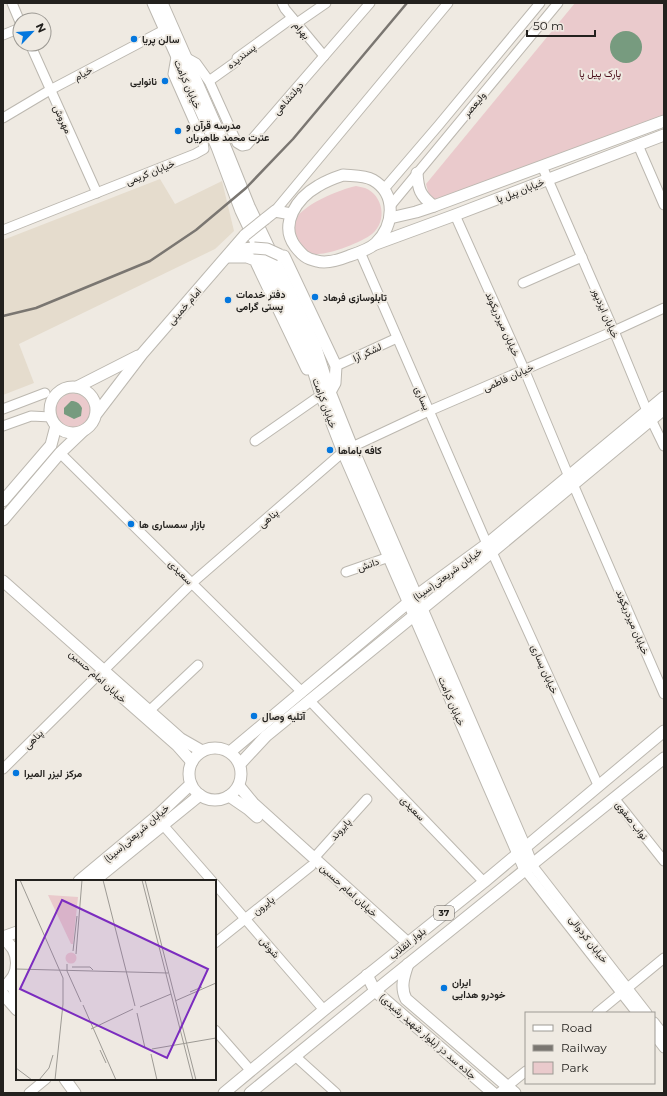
<svg xmlns="http://www.w3.org/2000/svg" width="667" height="1096" font-family="Montserrat,Vazirmatn,sans-serif">
<style>
.built{fill:#e5dccd}
.green{fill:#eacacc}
.water{fill:#779b7f}
.lines{fill:none;stroke-linecap:round;stroke-linejoin:round}
.minor-casing{stroke:#bcb8b0;stroke-width:11}
.major-casing{stroke:#bcb8b0;stroke-width:13}
.minor{stroke:#fff;stroke-width:9}
.major{stroke:#fff;stroke-width:11}
.rail{stroke:#7a7671;stroke-width:2.5}
.major-bridge-casing{stroke:#bcb8b0;stroke-width:13;stroke-linecap:butt}
.major-bridge{stroke:#fff;stroke-width:11}
.poi-dot{fill:#0477de;stroke:#efeae2;stroke-width:1.5}
.labels{text-anchor:middle;stroke-width:4;stroke-linejoin:round;paint-order:stroke}
.shield{fill:#efeae2;stroke:#605d59;stroke-width:1}
.shield-label{font-size:9px;font-weight:bold;fill:#23211e}
.street-label{font-size:10px;fill:#23211e;stroke:#efeae2}
.poi-label{font-size:10px;font-weight:bold;fill:#23211e;stroke:#efeae2;text-anchor:start}
.park-label{font-size:10px;fill:#4c111c;stroke:#efeae2}
.inset-road{fill:none;stroke:#9d9a94;stroke-width:1}
.view{fill:#7b2cbf;fill-opacity:0.15;stroke:#7b2cbf;stroke-width:2}
.inset-edge{fill:none;stroke:#23211e;stroke-width:2}
</style>
<rect width="100%" height="100%" fill="#efeae2"/>
<polygon class="built" points="160,179 175,204 222,181 234,231 215,249 19,344 34,383 3,395 3,240"/>
<g class="green">
<polygon points="575,3 664,3 664,117 438,202 429,195 426,184"/>
<path d="M356 186C359 187 362 187 365 188 383 195 388 221 372 234 362 242 331 254 318 254 309 255 302 251 299 243 296 236 292 230 294 223 298 206 341 189 356 186Z"/>
<path d="M70 393C101 394 95 431 66 428 63 425 59 421 57 418 49 406 61 397 70 393Z"/>
</g>
<g class="water">
<circle cx="626" cy="47" r="16"/>
<path d="M71 401C77 401 79 403 82 408L81 416 74 419 64 414V408Z"/>
</g>
<g class="lines">
<g class="minor-casing">
<g id="minor">
<polyline points="12,3 20,22"/>
<polyline points="282,3 285,9 324,56"/>
<polyline points="297,23 326,3"/>
<polyline points="3,35 20,28"/>
<polyline points="30,44 97,193"/>
<polyline points="187,58 196,63 209,81 237,143 242,146 247,145 370,3"/>
<polyline points="209,81 237,61 237,58 292,18"/>
<polyline points="3,118 50,90 164,30"/>
<polyline points="638,145 664,205"/>
<polyline points="542,166 614,331 647,411 664,446"/>
<polyline points="384,189 438,126 540,3"/>
<polyline points="391,205 558,3"/>
<polyline points="275,211 448,3"/>
<polyline points="455,215 524,369 569,477"/>
<polyline points="3,230 195,154 204,149 203,142 173,74 176,57"/>
<polyline points="360,252 487,544"/>
<polyline points="523,283 582,257"/>
<polyline points="336,366 397,338"/>
<polyline points="3,409 45,393"/>
<polyline points="3,426 31,416 51,417"/>
<polyline points="255,441 321,395"/>
<polyline points="352,447 429,411 614,331 664,308"/>
<polyline points="60,453 302,692"/>
<polyline points="573,484 664,694"/>
<polyline points="492,552 598,785"/>
<polyline points="346,572 389,557"/>
<polyline points="104,670 192,583 343,452"/>
<polyline points="309,700 484,882"/>
<polyline points="149,711 198,665"/>
<polyline points="3,769 98,675"/>
<polyline points="614,798 664,861"/>
<polyline points="163,825 212,881"/>
<polyline points="314,858 367,799"/>
<polyline points="532,865 647,1013"/>
<polyline points="525,870 637,1013"/>
<polyline points="215,884 324,1010"/>
<polyline points="215,943 311,866"/>
<polyline points="597,1013 664,958"/>
<polyline points="654,1022 664,1035"/>
<polyline points="215,1030 251,1071"/>
<polyline points="654,1035 664,1048"/>
<polyline points="295,1056 336,1093"/>
<polyline points="29,1093 46,1079"/>
<polyline points="499,1093 526,1071"/>
</g>
</g>
<g class="major-casing">
<g id="major">
<polyline points="153,3 217,147 241,211 306,348 321,395 343,452 525,870"/>
<polyline points="162,3 224,144 249,206 315,345 330,392 352,447 525,847 532,865"/>
<path d="M417 173C418 189 420 196 434 206"/>
<path d="M343 175C352 176 364 175 373 180 397 194 394 225 376 243 370 249 358 253 349 256 339 260 327 264 317 261 306 259 302 255 295 246 279 224 297 198 318 186 326 181 334 178 343 175Z"/>
<polyline points="390,218 416,212 434,206 664,121"/>
<polyline points="265,219 275,211 291,214"/>
<polyline points="376,244 455,215 664,135"/>
<polyline points="231,255 241,249 254,248"/>
<polyline points="284,256 336,366 335,383 330,392"/>
<polyline points="227,257 247,257 255,260 307,369"/>
<polyline points="77,387 138,356"/>
<circle cx="73" cy="410" r="23"/>
<polyline points="97,413 142,354 245,235"/>
<polyline points="3,501 51,445 56,426"/>
<polyline points="3,520 60,453 83,431"/>
<polyline points="3,581 181,739 202,751"/>
<polyline points="110,686 177,745 192,762"/>
<circle cx="215" cy="774" r="26"/>
<polyline points="230,752 416,596 487,544 664,397"/>
<polyline points="240,764 266,736 492,552 664,409"/>
<polyline points="239,786 253,803 408,943"/>
<polyline points="229,796 248,809 257,817"/>
<polyline points="79,881 157,816 191,784"/>
<polyline points="94,881 200,795"/>
<polyline points="3,937 17,932"/>
<path d="M3 939C21 950 21 976 3 987"/>
<path d="M408 964C404 976 400 987 406 999L515 1093"/>
<polyline points="367,975 375,991 493,1093"/>
<polyline points="10,981 17,997"/>
<polyline points="3,994 17,1010"/>
<polyline points="65,1079 75,1093"/>
<polyline points="224,1093 324,1010 484,882 664,731"/>
<polyline points="250,1093 386,982 664,758"/>
</g>
</g>
<use href="#minor" class="minor"/>
<use href="#major" class="major"/>
<polyline class="rail" points="3,316 36,308 150,261 196,230 246,188 293,139 407,3"/>
<g class="major-bridge-casing">
<g id="major-bridge">
<polyline points="245,235 265,219"/>
<polyline points="254,248 267,249 280,255"/>
</g>
</g>
<use href="#major-bridge" class="major-bridge"/>
</g>
<g class="poi-dot">
<circle cx="134" cy="39" r="4"/>
<circle cx="165" cy="81" r="4"/>
<circle cx="178" cy="131" r="4"/>
<circle cx="315" cy="297" r="4"/>
<circle cx="228" cy="300" r="4"/>
<circle cx="330" cy="450" r="4"/>
<circle cx="131" cy="524" r="4"/>
<circle cx="254" cy="716" r="4"/>
<circle cx="16" cy="773" r="4"/>
<circle cx="444" cy="988" r="4"/>
</g>
<g class="labels">
<rect class="shield" x="434" y="906" width="20" height="14" rx="3"/>
<g class="shield-label">
<text x="444" y="916">37</text>
</g>
<g class="street-label">
<text transform="translate(302 30) rotate(50)" y="4">بهرام</text>
<text transform="translate(241 56) rotate(-39)" y="4">پسندیده</text>
<text transform="translate(83 73) rotate(-28)" y="4">خیام</text>
<text transform="translate(188 84) rotate(66)" y="4">خیابان کرامت</text>
<text transform="translate(288 98) rotate(-49)" y="4">دولتشاهی</text>
<text transform="translate(474 104) rotate(-50)" y="4">ولیعصر</text>
<text transform="translate(63 119) rotate(65)" y="4">مهروش</text>
<text transform="translate(150 172) rotate(-22)" y="4">خیابان کریمی</text>
<text transform="translate(520 190) rotate(-21)" y="4">خیابان پیل پا</text>
<text transform="translate(184 306) rotate(-49)" y="4">امام خمینی</text>
<text transform="translate(606 313) rotate(67)" y="4">خیابان ایزدپور</text>
<text transform="translate(503 324) rotate(66)" y="4">خیابان میردریکوند</text>
<text transform="translate(367 352) rotate(-25)" y="4">لشکر آرا</text>
<text transform="translate(508 377) rotate(-24)" y="4">خیابان فاطمی</text>
<text transform="translate(423 398) rotate(67)" y="4">یساری</text>
<text transform="translate(325 403) rotate(70)" y="4">خیابان کرامت</text>
<text transform="translate(268 518) rotate(-41)" y="4">پناهی</text>
<text transform="translate(368 564) rotate(-19)" y="4">دانش</text>
<text transform="translate(181 572) rotate(45)" y="4">سعیدی</text>
<text transform="translate(447 574) rotate(-36)" y="4">خیابان شریعتی(سینا)</text>
<text transform="translate(633 622) rotate(67)" y="4">خیابان میردریکوند</text>
<text transform="translate(545 669) rotate(66)" y="4">خیابان یساری</text>
<text transform="translate(98 676) rotate(42)" y="4">خیابان امام حسین</text>
<text transform="translate(452 701) rotate(67)" y="4">خیابان کرامت</text>
<text transform="translate(33 739) rotate(-45)" y="4">پناهی</text>
<text transform="translate(413 808) rotate(46)" y="4">سعیدی</text>
<text transform="translate(632 820) rotate(52)" y="4">نواب صفوی</text>
<text transform="translate(340 829) rotate(-48)" y="4">پایروند</text>
<text transform="translate(136 833) rotate(-41)" y="4">خیابان شریعتی(سینا)</text>
<text transform="translate(349 890) rotate(42)" y="4">خیابان امام حسین</text>
<text transform="translate(263 905) rotate(-39)" y="4">پایرون</text>
<text transform="translate(589 939) rotate(52)" y="4">خیابان کردوالی</text>
<text transform="translate(407 943) rotate(-39)" y="4">بلوار انقلاب</text>
<text transform="translate(270 947) rotate(49)" y="4">شوش</text>
<text transform="translate(428 1036) rotate(41)" y="4">جاده سد دز (بلوار شهید رشیدی)</text>
</g>
<g class="poi-label">
<text x="142" y="43">سالن پریا</text>
<text x="157" y="85" text-anchor="end">نانوایی</text>
<text x="186" y="129">مدرسه قرآن و<tspan x="186" dy="12">عترت محمد طاهریان</tspan></text>
<text x="236" y="298">دفتر خدمات<tspan x="236" dy="12">پستی گرامی</tspan></text>
<text x="323" y="301">تابلوسازی فرهاد</text>
<text x="338" y="454">کافه باماها</text>
<text x="139" y="528">بازار سمساری ها</text>
<text x="262" y="720">آتلیه وصال</text>
<text x="24" y="777">مرکز لیزر المیرا</text>
<text x="452" y="986">ایران<tspan x="452" dy="12">خودرو هدایی</tspan></text>
</g>
<g class="park-label">
<text x="600" y="77">پارک پیل پا</text>
</g>
</g>
<g transform="translate(16 880)">
<rect width="200" height="200" fill="#efeae2"/>
<path d="M32 15 62 17 57 64H55ZM49.5 78a5.5 5.5 0 1 1 11 0a5.5 5.5 0 1 1-11 0Z" fill="#eacacc"/>
<path class="inset-road" d="M4 0 47 98V124L39 200M87 0 119 126M126 0 177 200M129 0 180 200M57 71 61 36M60 74 66 0M51 84V91L65 122M56 87H74L77 90M0 89 152 93M174 112 186 107M159 121 200 103M67 125 100 200M124 127 155 114M121 133 129 168M75 149 117 129M136 169 200 158M84 170 90 183M135 174 141 200M0 188 16 200M23 200 33 188 37 175"/>
<path class="view" d="M46 20 192 89 151 178 4 109Z"/>
<rect width="200" height="200" class="inset-edge"/>
</g>
<rect width="667" height="1096" fill="none" stroke="#23211e" stroke-width="8"/>
<rect x="525" y="1012" width="130" height="72" fill="#efeae2" stroke="#9d9a94"/>
<rect x="533" y="1025" width="20" height="6" fill="#ffffff" stroke="#9d9a94"/>
<text x="561" y="1032" font-size="12" fill="#23211e">Road</text>
<rect x="533" y="1045" width="20" height="6" fill="#7a7671" stroke="#9d9a94"/>
<text x="561" y="1052" font-size="12" fill="#23211e">Railway</text>
<rect x="533" y="1062" width="20" height="12" fill="#eacacc" stroke="#9d9a94"/>
<text x="561" y="1072" font-size="12" fill="#23211e">Park</text>
<g transform="translate(32 32) rotate(65)"><circle r="19" fill="#efeae2" stroke="#9d9a94"/>
<path d="M0-3L7 15L0 10L-7 15Z" fill="#0477de"/>
<text y="-6" font-size="11" font-weight="bold" text-anchor="middle" fill="#23211e">N</text>
</g>
<path d="M527 30v6h68v-6" fill="none" stroke="#23211e" stroke-width="2"/>
<text x="533" y="30" font-size="12" fill="#23211e" stroke="#efeae2" stroke-width="3" paint-order="stroke">50 m</text>
</svg>
